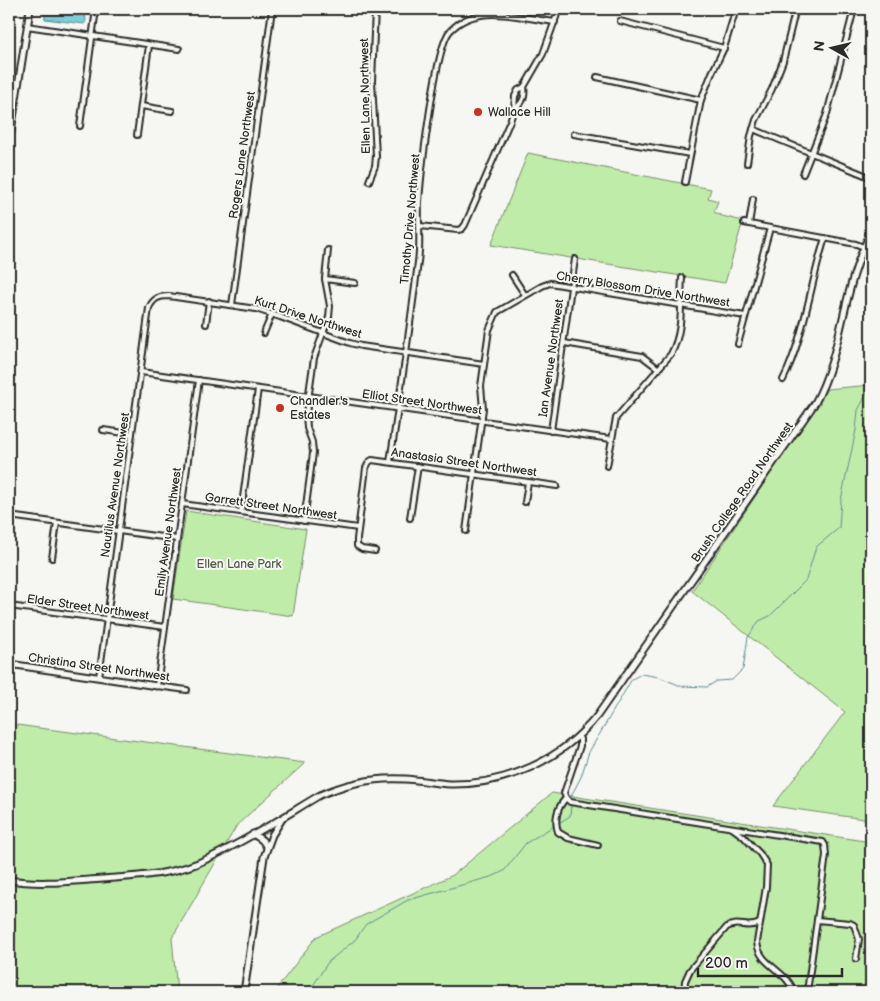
<svg xmlns="http://www.w3.org/2000/svg" width="880" height="1001" font-family="'Balsamiq Sans',sans-serif">
<style>
.green{fill:#c0eca9;stroke:#768c6a}
.water{fill:#7dced8;stroke:#5c8d93}
.lines{fill:none;stroke-linecap:round;stroke-linejoin:round}
.stream{stroke:#5c8d93;stroke-width:1}
.minor-casing{stroke:#2b2b2b;stroke-width:8}
.tertiary-casing{stroke:#2b2b2b;stroke-width:9}
.minor{stroke:#f6f6f2;stroke-width:4}
.tertiary{stroke:#f6f6f2;stroke-width:5}
.poi-dot{fill:#c8321e;stroke:#f6f6f2;stroke-width:2}
.labels{text-anchor:middle;stroke-width:4;stroke-linejoin:round;paint-order:stroke}
.street-label{font-size:12px;fill:#2b2b2b;stroke:#f6f6f2}
.poi-label{font-size:12px;fill:#2b2b2b;stroke:#f6f6f2;text-anchor:start}
.park-label{font-size:12px;fill:#505b4a;stroke:#f6f6f2}
</style>
<rect width="100%" height="100%" fill="#f6f6f2"/>
<filter id="ink" filterUnits="userSpaceOnUse"><feTurbulence type="fractalNoise" baseFrequency=".02" numOctaves="2"/><feDisplacementMap in="SourceGraphic" scale="10" xChannelSelector="R" yChannelSelector="G"/><feConvolveMatrix kernelMatrix="1 2 1 2 8 2 1 2 1" color-interpolation-filters="sRGB"/></filter>
<g filter="url(#ink)">
<g class="green">
<polygon points="528,153 711,189 708,198 718,201 714,212 722,216 743,221 725,283 491,245"/>
<polygon points="871,385 871,820 773,806 845,712 692,591 827,389"/>
<polygon points="186,511 306,529 293,616 173,599"/>
<polygon points="9,724 305,763 237,825 172,938 177,992 9,992"/>
<polygon points="552,793 871,842 871,992 274,992 316,937 453,875"/>
</g>
<polygon class="water" points="44,9 85,12 86,21 84,24 45,19"/>
<g class="lines">
<polyline class="stream" points="309,992 328,962 355,940 366,924 408,900 494,876 504,871 526,843 570,816 572,794 581,777 589,752 632,679 641,674 659,677 681,686 707,687 717,681 732,680 743,669 748,637 759,621 770,616 806,580 816,547 839,528 841,500 856,430 858,410 871,386"/>
<g class="minor-casing">
<g id="minor">
<polyline points="620,21 724,48"/>
<polyline points="27,26 179,49"/>
<polyline points="597,77 701,100"/>
<polyline points="141,106 172,111"/>
<path d="M514 109C522 104 526 97 524 87"/>
<polyline points="80,126 96,9"/>
<polyline points="753,129 867,176"/>
<polyline points="574,134 690,154"/>
<polyline points="137,135 149,45"/>
<polyline points="747,163 751,136 756,120 772,89 783,61 794,16 792,9"/>
<polyline points="803,174 827,114 854,9"/>
<polyline points="369,181 375,166 376,156 372,81 375,9"/>
<polyline points="685,182 701,100 712,73 724,48 736,9"/>
<polyline points="744,223 856,244 864,247"/>
<polyline points="749,224 753,199"/>
<polyline points="420,226 458,230 462,229 465,225 510,121 514,109 515,96 518,90 524,87 543,54 559,9"/>
<polyline points="512,275 525,295"/>
<polyline points="325,279 355,283"/>
<polyline points="232,305 272,9"/>
<polyline points="206,324 209,301"/>
<polyline points="264,333 272,314"/>
<polyline points="564,343 642,356 659,369"/>
<polyline points="738,344 770,228"/>
<polyline points="141,372 611,439"/>
<path d="M783 380C805 335 810 285 825 238"/>
<polyline points="103,430 132,434"/>
<polyline points="551,431 575,259"/>
<path d="M390 462C400 395 410 329 418 262 421 242 418 222 419 202 421 174 435 47 450 31 476 2 521 18 555 22"/>
<path d="M607 466 616 418 671 354C684 330 680 304 682 278"/>
<polyline points="525,502 528,482"/>
<polyline points="182,504 358,528"/>
<polyline points="241,512 258,389"/>
<polyline points="9,516 177,539"/>
<polyline points="410,518 418,466"/>
<polyline points="304,521 313,453 312,442 307,428 306,414 314,358 329,317 330,306 325,279 328,250"/>
<polyline points="466,531 483,409 481,386 489,330 497,312 542,286 550,283 745,316"/>
<polyline points="375,551 362,549 357,546 357,539 366,468 369,462 372,460 557,486"/>
<polyline points="52,558 57,523"/>
<polyline points="9,606 165,627"/>
<path d="M99 677 149 308C153 299 158 296 169 296L256 309 280 317 350 343 361 346 484 364"/>
<polyline points="187,690 157,686 199,380"/>
<polyline points="578,737 580,739 580,746 564,793 566,798 570,802 823,842 825,845 826,855 807,992"/>
<path d="M566 798C557 808 554 819 558 832L568 838 598 845"/>
<path d="M732 828 743 836 760 854 767 865 766 887 757 942C759 966 787 970 794 992"/>
<polyline points="817,920 850,923 854,925 859,939 856,959"/>
<path d="M684 992 685 981 690 970 727 927C741 920 745 930 760 923"/>
</g>
</g>
<g class="tertiary-casing">
<g id="tertiary">
<polyline points="9,144 30,9"/>
<polyline points="9,664 157,686"/>
<polyline points="253,834 262,840 267,847"/>
<path d="M9 880C40 885 72 881 103 879 139 876 175 875 207 859 246 841 283 817 320 795 347 783 375 777 405 779 420 780 435 783 450 784 507 785 561 760 597 716L815 403C844 349 842 286 871 233"/>
<polyline points="244,992 264,857 272,835 282,819"/>
</g>
</g>
<use href="#minor" class="minor"/>
<use href="#tertiary" class="tertiary"/>
</g>
</g>
<g class="poi-dot">
<circle cx="478" cy="112" r="5"/>
<circle cx="280" cy="408" r="5"/>
</g>
<g class="labels">
<g class="street-label">
<text transform="translate(365 96) rotate(-91)" y="4">Ellen Lane Northwest</text>
<text transform="translate(242 155) rotate(-82)" y="4">Rogers Lane Northwest</text>
<text transform="translate(410 219) rotate(-85)" y="4">Timothy Drive Northwest</text>
<text transform="translate(643 289) rotate(9)" y="4">Cherry Blossom Drive Northwest</text>
<text transform="translate(308 317) rotate(18)" y="4">Kurt Drive Northwest</text>
<text transform="translate(551 358) rotate(-82)" y="4">Ian Avenue Northwest</text>
<text transform="translate(422 402) rotate(8)" y="4">Elliot Street Northwest</text>
<text transform="translate(464 462) rotate(8)" y="4">Anastasia Street Northwest</text>
<text transform="translate(115 485) rotate(-82)" y="4">Nautilus Avenue Northwest</text>
<text transform="translate(742 492) rotate(-55)" y="4">Brush College Road Northwest</text>
<text transform="translate(271 506) rotate(8)" y="4">Garrett Street Northwest</text>
<text transform="translate(168 532) rotate(-82)" y="4">Emily Avenue Northwest</text>
<text transform="translate(88 607) rotate(8)" y="4">Elder Street Northwest</text>
<text transform="translate(99 667) rotate(8)" y="4">Christina Street Northwest</text>
</g>
<g class="poi-label">
<text x="488" y="116">Wallace Hill</text>
<text x="290" y="405">Chandler's<tspan x="290" dy="14">Estates</tspan></text>
</g>
<g class="park-label">
<text x="239" y="568">Ellen Lane Park</text>
</g>
</g>
<rect width="880" height="1001" fill="none" stroke="#f6f6f2" stroke-width="30"/>
<rect x="15" y="15" width="850" height="971" fill="none" stroke="#2b2b2b" stroke-width="2" filter="url(#ink)"/>
<g transform="translate(832 48) rotate(278)" stroke="#f6f6f2" stroke-width="4" paint-order="stroke">
<path d="M0-4L9 19L0 12L-9 19Z" fill="#2b2b2b"/>
<text y="-8" font-size="14" font-weight="bold" text-anchor="middle" fill="#2b2b2b">N</text>
</g>
<path d="M698 968v8h144v-8" fill="none" stroke="#2b2b2b" stroke-width="2.5"/>
<text x="705" y="968" font-size="15" fill="#2b2b2b" stroke="#f6f6f2" stroke-width="4" paint-order="stroke">200 m</text>
</svg>
